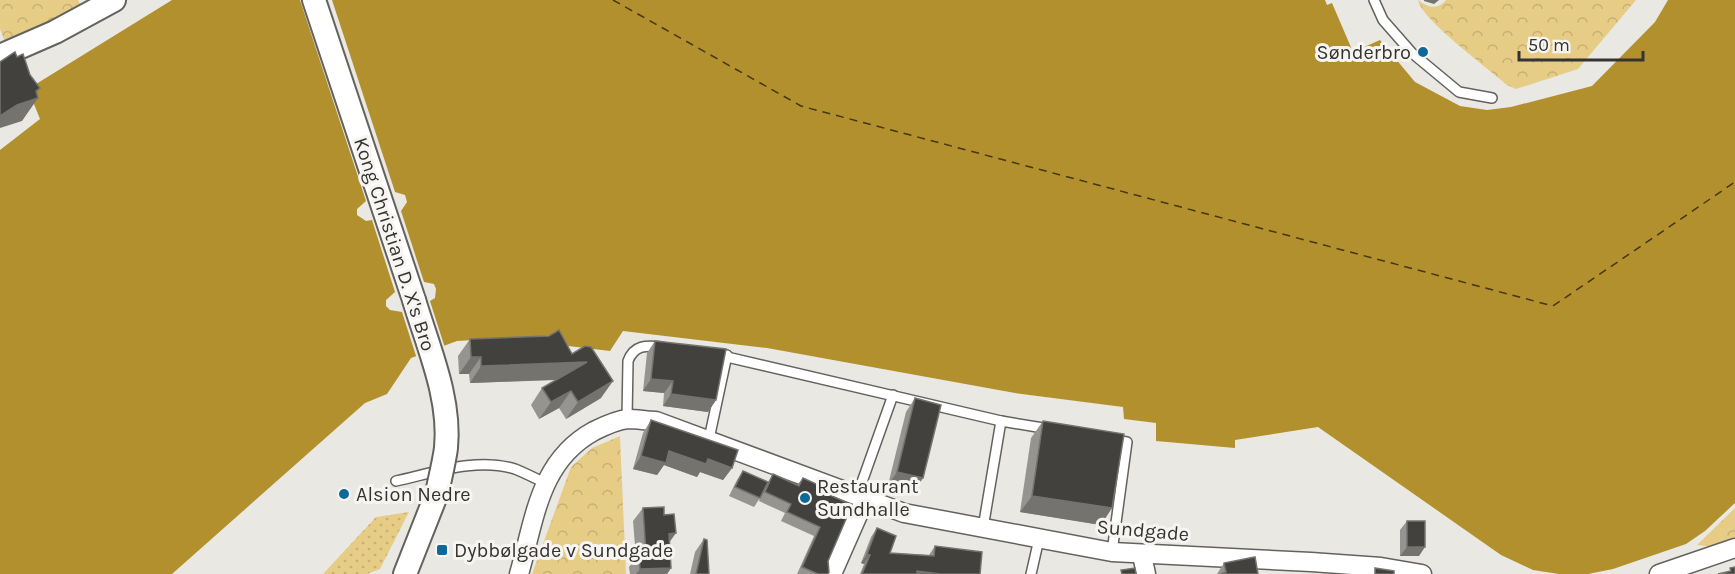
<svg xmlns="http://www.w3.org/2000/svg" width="1735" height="574" font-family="Karla,sans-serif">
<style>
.grass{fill:url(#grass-dots)}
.park{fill:url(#park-crowns)}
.water{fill:#b2902e}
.pier{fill:#eae8e3}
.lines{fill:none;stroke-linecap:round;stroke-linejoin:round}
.ferry{stroke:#45370e;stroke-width:1.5;stroke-dasharray:8 6;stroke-linecap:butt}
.service-casing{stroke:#64625e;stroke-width:12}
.minor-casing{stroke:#64625e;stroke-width:21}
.tertiary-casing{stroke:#64625e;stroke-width:26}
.service{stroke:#fff;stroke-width:9}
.minor{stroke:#fff;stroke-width:18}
.tertiary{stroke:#fff;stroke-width:22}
.tertiary-bridge-casing{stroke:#64625e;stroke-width:26;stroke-linecap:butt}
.tertiary-bridge{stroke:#fff;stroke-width:22}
.wall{fill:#969490}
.shaded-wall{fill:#74736f}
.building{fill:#42413d;stroke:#74736f;stroke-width:1.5}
.poi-dot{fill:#0e6999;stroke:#f7f5f1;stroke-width:2}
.labels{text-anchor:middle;stroke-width:6;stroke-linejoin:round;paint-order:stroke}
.poi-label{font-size:20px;fill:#353432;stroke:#f7f5f1;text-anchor:start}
.street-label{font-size:20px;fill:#353432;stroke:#f7f5f1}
</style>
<defs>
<pattern id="grass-dots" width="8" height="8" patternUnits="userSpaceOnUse" patternTransform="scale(1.5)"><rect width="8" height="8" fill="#e7cc85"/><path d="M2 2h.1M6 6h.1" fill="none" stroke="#c7b073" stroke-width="1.8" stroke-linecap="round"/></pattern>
<pattern id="park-crowns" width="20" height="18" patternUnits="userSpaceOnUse" patternTransform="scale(1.5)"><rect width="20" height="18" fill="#e7cc85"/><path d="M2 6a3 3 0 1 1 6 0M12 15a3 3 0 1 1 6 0" fill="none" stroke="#c7b073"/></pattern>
</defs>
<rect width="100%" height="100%" fill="#eae8e3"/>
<polygon class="grass" points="409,512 380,569 367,574 323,574 376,517"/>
<g class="park">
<polygon points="0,0 78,0 82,7 5,42 0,29"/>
<path d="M1418 0C1427 7 1437 11 1446 0H1636L1578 69 1516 89 1507 85C1489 69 1421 19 1418 0Z"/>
<polygon points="620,436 626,574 532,574 571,467 592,448"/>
<polygon points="1735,508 1735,549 1697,545"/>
</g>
<polygon class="water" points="172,0 1325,0 1327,5 1332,3 1353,52 1380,40 1415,82 1460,106 1487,110 1511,107 1592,86 1655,22 1668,0 1735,0 1735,503 1705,531 1686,544 1613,569 1588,574 1559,574 1533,570 1501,555 1318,427 1235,440 1235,448 1156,441 1156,423 1124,419 1123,407 1015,393 767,348 623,331 610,351 560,345 560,335 457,341 411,358 387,394 365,403 172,574 0,574 0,150 40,119 28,89"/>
<polygon class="pier" points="300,0 332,0 395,192 405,195 407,202 401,211 424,282 434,284 436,289 435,298 430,301 445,348 417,359 402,312 390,310 386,306 386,300 395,292 372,220 366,221 357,215 357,209 366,201"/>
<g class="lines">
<polyline class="ferry" points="613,0 801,106 1553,306 1735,182"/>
<g class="service-casing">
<g id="service">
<polyline points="1374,0 1383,20 1412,53 1459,92 1492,98"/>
<polyline points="714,354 1001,421 1049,429"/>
<path d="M627 419 628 361C634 345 646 345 662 347"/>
<polyline points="709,439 727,355"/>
<path d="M396 481C433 473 477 457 515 469 525 473 535 478 545 483"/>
<polyline points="857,496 893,395"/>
<polyline points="983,528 1001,421"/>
<polyline points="1112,552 1127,442 1113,440"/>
<polyline points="1031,574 1039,539"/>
</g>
</g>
<g class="minor-casing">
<g id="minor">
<polyline points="1142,555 1146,574"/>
<path d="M519 574C535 519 539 461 594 431 604 426 617 420 628 419 638 419 647 421 656 421L904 513 1112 552 1311 562 1381 567 1422 574"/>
<polyline points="832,574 865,499"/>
<polyline points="1659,574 1735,548"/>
</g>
</g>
<g class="tertiary-casing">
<g id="tertiary">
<polyline points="314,0 414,300"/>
<polyline points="0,56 55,32 114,0"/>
<polyline points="405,574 437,493"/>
</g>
</g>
<use href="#service" class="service"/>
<use href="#minor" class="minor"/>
<use href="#tertiary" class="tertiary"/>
<g class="tertiary-bridge-casing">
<path id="tertiary-bridge" d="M414 300C428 347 451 398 446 448 444 463 440 478 437 493"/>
</g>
<use href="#tertiary-bridge" class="tertiary-bridge"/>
</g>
<g class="wall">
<polygon points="470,339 572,354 601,398 566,419 559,408 539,419 531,405 542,388 557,380 470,383 469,374 459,374 458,356"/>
<polygon points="655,341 716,400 708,412 663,406 664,393 643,391 647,353"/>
<polygon points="915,398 914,492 888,485 906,412"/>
<polygon points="651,420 732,468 723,480 700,472 697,477 664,465 657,475 633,469 643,433"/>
<polygon points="1043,421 1101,525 1020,512 1031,438"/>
<polygon points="743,471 768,482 773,474 797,485 803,478 823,492 828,574 797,574 814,536 781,521 785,513 759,501 760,498 754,507 729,496 737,480"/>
<polygon points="643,508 664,515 669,542 671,568 667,574 630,574 629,567 636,558 633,521"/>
<polygon points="1407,521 1419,556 1400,556 1400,530"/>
<polygon points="877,528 890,553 929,555 935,546 980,574 860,574 864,564 861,563 871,537"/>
<polygon points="704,539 709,574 690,574 695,552"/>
<polygon points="1224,563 1258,574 1217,574"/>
</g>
<g class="shaded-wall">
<polygon points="1424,0 1439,0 1434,4 1424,1"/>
<polygon points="40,88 31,100 38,98 22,121 0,128 0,116"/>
<polygon points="471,357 481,357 469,374 459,374"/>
<polygon points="587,362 575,379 470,383 481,366"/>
<polygon points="651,379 673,381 664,393 643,391"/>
<polygon points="613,381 601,398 566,419 578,402"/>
<polygon points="571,391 559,408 539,419 551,402"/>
<polygon points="671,394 716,400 708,412 663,406"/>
<polygon points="669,451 708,459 732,468 723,480 700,472 697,477 664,465 657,475 633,469 641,456"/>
<polygon points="897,472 923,478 914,492 888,485"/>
<polygon points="1032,496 1112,508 1101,525 1020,512"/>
<polygon points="676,533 666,547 669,534"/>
<polygon points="1407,547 1425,547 1419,556 1400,556"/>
<polygon points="867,554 870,555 864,564 861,563"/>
<polygon points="671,568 667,574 636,574 640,569"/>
<polygon points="917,571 940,574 915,574"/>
</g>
<g class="building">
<polygon points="15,52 17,57 23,54 30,75 40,88 36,91 38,98 17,105 0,116 0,62"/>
<polygon points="559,330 572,354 585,346 591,347 613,381 578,402 571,391 551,402 542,388 587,362 481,366 481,357 471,357 470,339 549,336"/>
<polygon points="655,341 726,349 716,400 671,394 673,381 651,379"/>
<polygon points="915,398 941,405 923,478 897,472"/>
<polygon points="651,420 738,450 732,468 708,459 706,464 669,451 666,463 641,456"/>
<polygon points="1043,421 1124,434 1112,508 1032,496"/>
<polygon points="743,471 768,482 760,498 735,487"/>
<polygon points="773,474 799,486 803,478 825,488 823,492 852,505 828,561 829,572 828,574 818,574 802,567 820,527 787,512 791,504 765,492"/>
<polygon points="664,507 664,515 674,514 676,533 669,534 671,568 640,569 639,554 646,554 643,508"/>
<rect x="1407" y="521" width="18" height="26"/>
<polygon points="877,528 896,536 890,553 934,556 935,546 982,552 980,574 940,574 917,571 917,574 862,574 870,555 867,554"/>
<polygon points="704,539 707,540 709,574 696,574"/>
<polygon points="1255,557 1258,574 1221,574 1226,572 1224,563"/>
<polygon points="1735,567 1735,574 1718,574 1731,571 1730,568"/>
<polygon points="1135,568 1136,574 1122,574 1121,570"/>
<polygon points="1375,568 1394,571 1394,574 1375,574"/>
</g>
<g class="poi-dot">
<circle cx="1423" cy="52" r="6"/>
<circle cx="344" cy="494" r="6"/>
<circle cx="805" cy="498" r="6"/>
<rect x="436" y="544" width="12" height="12" rx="3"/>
</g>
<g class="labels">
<g class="poi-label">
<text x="1411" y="59" text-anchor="end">Sønderbro</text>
<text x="817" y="493">Restaurant<tspan x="817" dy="23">Sundhalle</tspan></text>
<text x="356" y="501">Alsion Nedre</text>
<text x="454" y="557">Dybbølgade v Sundgade</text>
</g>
<g class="street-label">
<text transform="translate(395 244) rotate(72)" y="7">Kong Christian D. X's Bro</text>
<text transform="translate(1143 530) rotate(5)" y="7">Sundgade</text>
</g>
</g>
<path d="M1519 51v9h124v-9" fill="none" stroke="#353432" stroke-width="3"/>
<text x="1528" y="51" font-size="18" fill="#353432" stroke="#f7f5f1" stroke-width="4.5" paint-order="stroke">50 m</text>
</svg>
